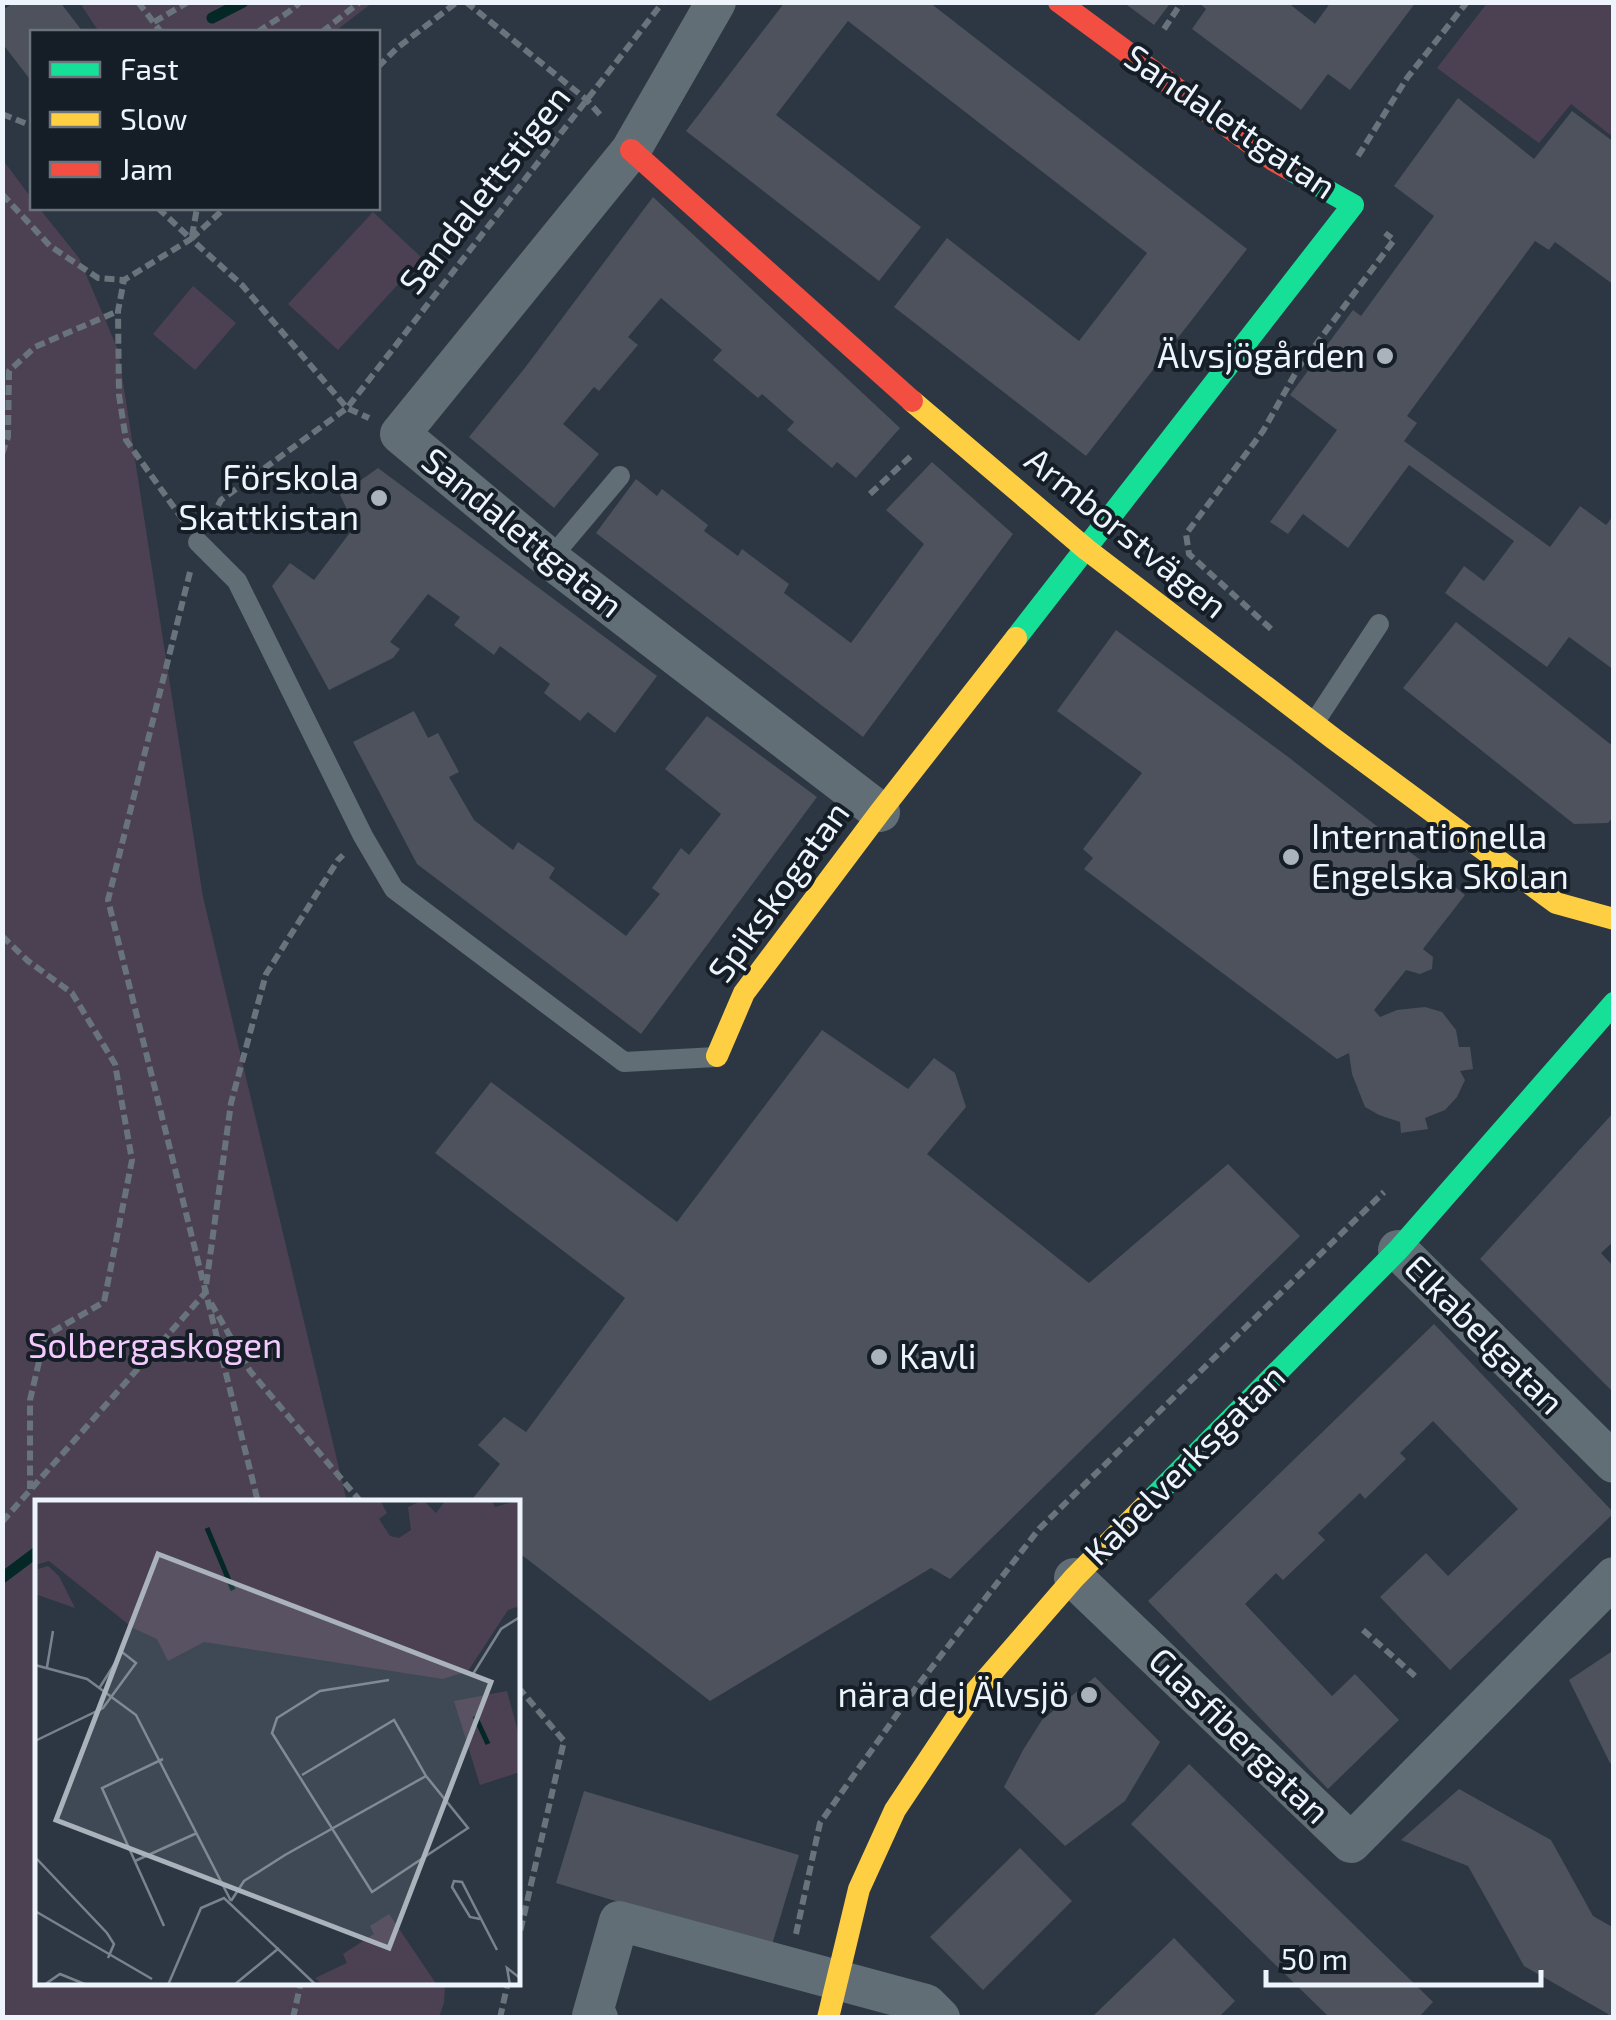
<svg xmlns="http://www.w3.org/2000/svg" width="1616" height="2020" font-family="'Exo 2',sans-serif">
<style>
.green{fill:#4c4153}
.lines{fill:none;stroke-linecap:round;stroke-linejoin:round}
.stream{stroke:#052827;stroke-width:11}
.building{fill:#4d525d}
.path{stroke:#69737b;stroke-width:6;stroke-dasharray:10 5;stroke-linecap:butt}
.lane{stroke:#616e75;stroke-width:20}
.street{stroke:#616e75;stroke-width:40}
.fast{stroke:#16e098;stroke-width:22}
.slow{stroke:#ffcf43;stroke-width:22}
.jam{stroke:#f24e42;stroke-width:22}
.poi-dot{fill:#aab2bb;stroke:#151d26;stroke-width:4}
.labels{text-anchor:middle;stroke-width:8;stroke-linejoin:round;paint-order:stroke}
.street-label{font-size:35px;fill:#edf4fc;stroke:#151d26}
.poi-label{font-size:35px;fill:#edf4fc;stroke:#151d26;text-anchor:end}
.park-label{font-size:35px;fill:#f3cafd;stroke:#151d26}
.inset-river{fill:none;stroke:#052827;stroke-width:5}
.inset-road{fill:none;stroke:#7a838d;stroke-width:2.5}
.view{fill:#aab2bb;fill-opacity:0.15;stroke:#aab2bb;stroke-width:5}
.inset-edge{fill:none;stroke:#edf4fc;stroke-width:5}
</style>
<rect width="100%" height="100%" fill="#2d3743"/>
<g class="green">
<polygon points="1488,2 1613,3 1613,137 1571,104 1539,143 1437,68"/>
<polygon points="80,3 372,3 334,32 99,32"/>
<polygon points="3,160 32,199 32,208 39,208 79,258 118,350 203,897 347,1502 38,1502 38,1982 445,1983 444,2003 439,2017 3,2017"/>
<polygon points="373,212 422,258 338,350 288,304"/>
<polygon points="193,286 236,323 195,370 153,334"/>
</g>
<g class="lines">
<g class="stream">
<polyline points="212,18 243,2"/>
<polyline points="2,1578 38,1551"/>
</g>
</g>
<g class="building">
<polygon points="14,2 60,2 83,32 32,32 32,82 2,43 2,11"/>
<polygon points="785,2 929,2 1247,249 1086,456 894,307 947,238 1079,341 1147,253 848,21 776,115 921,227 879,281 686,131"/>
<polygon points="1123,2 1171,2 1154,25"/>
<polygon points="1198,2 1287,2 1315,24 1331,2 1416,2 1350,90 1328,74 1301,110 1192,29 1206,9"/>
<polygon points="1458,98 1534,159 1572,111 1614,142 1614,285 1555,242 1549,250 1535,241 1407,416 1417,423 1404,441 1550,547 1580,506 1606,525 1614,515 1614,670 1569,637 1547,667 1445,593 1464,566 1484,581 1514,541 1409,465 1348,548 1303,514 1288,534 1270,522 1337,430 1290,395 1353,310 1361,316 1434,216 1394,186"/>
<polygon points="653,197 900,428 856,478 837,462 832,468 787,430 794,422 762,394 758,398 713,360 722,350 661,298 628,337 638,345 599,391 594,387 563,424 599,454 554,508 469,437 524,369"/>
<polygon points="932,462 1013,534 863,737 596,533 636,479 657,496 662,489 708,525 704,531 738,556 742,549 789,584 784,593 851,643 924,544 886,510"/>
<polygon points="378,468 657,676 615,733 588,712 580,721 544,693 550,684 500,646 494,655 454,625 460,617 428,594 390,642 400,649 393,658 329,690 272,586 290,563 314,580 355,526 340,495"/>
<polygon points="1456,622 1614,747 1614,816 1608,823 1574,824 1403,688"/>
<polygon points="1116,630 1287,756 1465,895 1423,949 1433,957 1432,969 1420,974 1406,970 1374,1010 1380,1017 1397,1010 1425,1007 1442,1012 1456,1030 1459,1047 1470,1047 1473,1069 1460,1071 1465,1080 1457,1097 1445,1110 1425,1118 1428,1129 1401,1133 1400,1122 1379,1115 1365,1107 1352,1074 1349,1053 1337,1059 1084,869 1093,858 1083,849 1142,773 1057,711"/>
<polygon points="414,711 428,738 438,733 459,772 449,777 474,820 513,850 518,842 555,868 549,878 626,936 660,894 652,888 681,848 689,855 721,814 665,769 707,716 817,797 641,1034 417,864 353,742"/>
<polygon points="822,1030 908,1089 934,1058 955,1073 966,1107 927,1154 1089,1283 1228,1164 1300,1236 950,1579 931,1568 710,1701 518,1552 518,1502 470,1502 500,1464 478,1445 504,1417 526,1432 625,1298 435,1153 491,1082 677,1222"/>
<polygon points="1614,1112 1614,1241 1601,1253 1614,1267 1614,1393 1480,1259"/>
<polygon points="1434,1324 1614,1513 1450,1670 1380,1597 1426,1553 1448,1576 1518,1509 1433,1421 1400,1453 1406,1459 1365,1499 1360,1493 1318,1533 1325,1540 1283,1580 1276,1573 1245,1604 1332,1696 1355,1674 1399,1720 1328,1789 1148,1601"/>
<polygon points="1614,1650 1614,1765 1610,1763 1569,1680"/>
<polygon points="1095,1677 1160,1742 1125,1801 1065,1846 1004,1787 1023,1750 1042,1720"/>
<polygon points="1189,1764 1433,2002 1418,2018 1330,2018 1131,1824"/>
<polygon points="1459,1789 1551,1840 1593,1916 1614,1928 1614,2018 1610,2018 1608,2014 1524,1966 1468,1866 1401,1840"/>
<polygon points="584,1791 799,1855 771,1948 556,1883"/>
<polygon points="1020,1848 1072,1901 983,1990 930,1937"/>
<polygon points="1174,1938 1235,2001 1218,2018 1091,2018"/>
</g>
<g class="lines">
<g class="path">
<polyline points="138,2 161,32"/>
<polyline points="466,2 587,100 603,118"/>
<polyline points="154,22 188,2"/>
<polyline points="1164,29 1182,2"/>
<path d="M258 32C272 21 288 15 300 2"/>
<polyline points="322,32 360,2"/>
<polyline points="378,67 397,48 457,2"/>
<polyline points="2,114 32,126"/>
<polyline points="1358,156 1407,78 1467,2"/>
<polyline points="2,194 50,246 98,278 124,280"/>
<polyline points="158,208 191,239"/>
<polyline points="192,236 197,208"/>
<polyline points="191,239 225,208"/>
<polyline points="2,454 8,437 9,371 35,347 118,311"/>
<polyline points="870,494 911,456"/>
<polyline points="211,519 221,500 347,408 663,2"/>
<polyline points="183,520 126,440 119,395 118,311 124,280 191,239 242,285 347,408 369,418"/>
<polyline points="190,572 108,900 258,1502"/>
<polyline points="1271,629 1189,554 1186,534 1263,431 1299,367 1394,240 1385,233"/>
<polyline points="2,936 28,961 72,993 115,1064 132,1160 104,1302 45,1336 30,1400 30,1489"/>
<polyline points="211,1303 250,1371 361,1502"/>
<polyline points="2,1522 205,1293 231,1103 266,974 338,860 343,855"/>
<polyline points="1363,1630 1415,1676"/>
<polyline points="518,1687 564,1741 518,1941"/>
<polyline points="796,1934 820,1823 915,1689 1039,1529 1384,1192"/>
<polyline points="293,2018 301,1982"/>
<polyline points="500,2018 508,1982"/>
</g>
<g class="lane">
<polyline points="198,542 237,581 363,836 394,889 624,1062 716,1057"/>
<polyline points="550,559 620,476"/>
<polyline points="1314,723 1379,624"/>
</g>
<g class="street">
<polyline points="716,2 631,150 400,434 550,559 880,812"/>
<polyline points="1398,1250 1614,1463"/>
<polyline points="1074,1578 1351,1843 1614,1577"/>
<polyline points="598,2018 592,2016 619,1921 926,2004 940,2018"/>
</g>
<g class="fast">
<polyline points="1016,638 1353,205 1289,169"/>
<polyline points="1148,1503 1398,1250 1614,1003"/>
</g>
<g class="slow">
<polyline points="912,401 1086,549 1334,739 1556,903 1614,919"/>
<polyline points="717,1056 744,993 880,812 1016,638"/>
<polyline points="828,2018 859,1889 895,1810 969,1699 1074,1578 1148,1503"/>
</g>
<g class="jam">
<polyline points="1059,2 1273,160 1289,169"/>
<polyline points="631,150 912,401"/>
</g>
</g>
<g class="poi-dot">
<circle cx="1385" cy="356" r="10"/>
<circle cx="379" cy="498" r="10"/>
<circle cx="1291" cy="857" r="10"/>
<circle cx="879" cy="1357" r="10"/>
<circle cx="1089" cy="1695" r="10"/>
</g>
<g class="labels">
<g class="street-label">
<text transform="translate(1230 122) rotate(34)" y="12">Sandalettgatan</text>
<text transform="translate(485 190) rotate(-52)" y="12">Sandalettstigen</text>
<text transform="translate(522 533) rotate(39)" y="12">Sandalettgatan</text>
<text transform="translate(1126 533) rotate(39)" y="12">Armborstvägen</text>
<text transform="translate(779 892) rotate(-54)" y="12">Spikskogatan</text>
<text transform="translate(1484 1335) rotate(45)" y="12">Elkabelgatan</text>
<text transform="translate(1185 1465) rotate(-45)" y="12">Kabelverksgatan</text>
<text transform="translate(1239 1736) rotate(44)" y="12">Glasfibergatan</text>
</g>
<g class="poi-label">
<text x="1365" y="368">Älvsjögården</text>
<text x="359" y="490">Förskola<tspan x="359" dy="40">Skattkistan</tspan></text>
<text x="1311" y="849" text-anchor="start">Internationella<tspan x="1311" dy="40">Engelska Skolan</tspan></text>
<text x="899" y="1369" text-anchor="start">Kavli</text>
<text x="1069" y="1707">nära dej Älvsjö</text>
</g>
<g class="park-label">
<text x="155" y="1358">Solbergaskogen</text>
</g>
</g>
<g transform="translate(35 1500)">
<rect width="485" height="485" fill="#2d3743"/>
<path d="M0 0H345L352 13 344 19 355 36 364 38 376 30 373 7 388 0 401 13 411 0H456L460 7 485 0V106L473 110 433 171 408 179 169 142 133 161 122 139 98 128 14 61 0 65ZM13 66 24 76 40 108 0 94V70ZM472 191 485 239V272L445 285 419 201ZM354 414 402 485H288L280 478 312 463 308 454 339 434 335 426Z" fill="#4c4153"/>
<path class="inset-river" d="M172 28 198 90M440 216 453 244"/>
<path class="inset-road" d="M0 165 52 179 101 215 196 401M12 167 18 131M438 174 466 129 485 117M0 241 68 208 101 163 87 152 65 187M128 259 67 288 129 426M267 275 359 220 391 276 433 328 337 392 237 233 242 218 285 191 354 180M0 357 72 433 79 444 73 458M100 361 162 333M196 401 209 381 250 355 391 276M0 411 117 479M445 419 435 417 417 387 419 381 427 382 462 450M9 485 25 474 52 485M133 485 166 408 189 398 281 485M199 485 244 448M475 485 472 468 485 478"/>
<path class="view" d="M123 54 456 182 354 448 21 320Z"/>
<rect width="485" height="485" class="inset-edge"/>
</g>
<rect width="1616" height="2020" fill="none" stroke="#edf4fc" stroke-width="10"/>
<rect x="30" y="30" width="350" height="180" fill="#151d26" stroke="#6b737c" stroke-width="2.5"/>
<rect x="50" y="62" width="50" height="15" fill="#16e098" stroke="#6b737c" stroke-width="2.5"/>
<text x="120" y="80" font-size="30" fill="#edf4fc">Fast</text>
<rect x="50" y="112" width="50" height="15" fill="#ffcf43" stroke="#6b737c" stroke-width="2.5"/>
<text x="120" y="130" font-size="30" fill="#edf4fc">Slow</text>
<rect x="50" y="162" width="50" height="15" fill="#f24e42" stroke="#6b737c" stroke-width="2.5"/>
<text x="120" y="180" font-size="30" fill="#edf4fc">Jam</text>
<path d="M1266 1970v15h275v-15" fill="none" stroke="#edf4fc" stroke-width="5"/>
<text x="1281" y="1970" font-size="30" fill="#edf4fc" stroke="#151d26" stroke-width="8" paint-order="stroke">50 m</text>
</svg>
